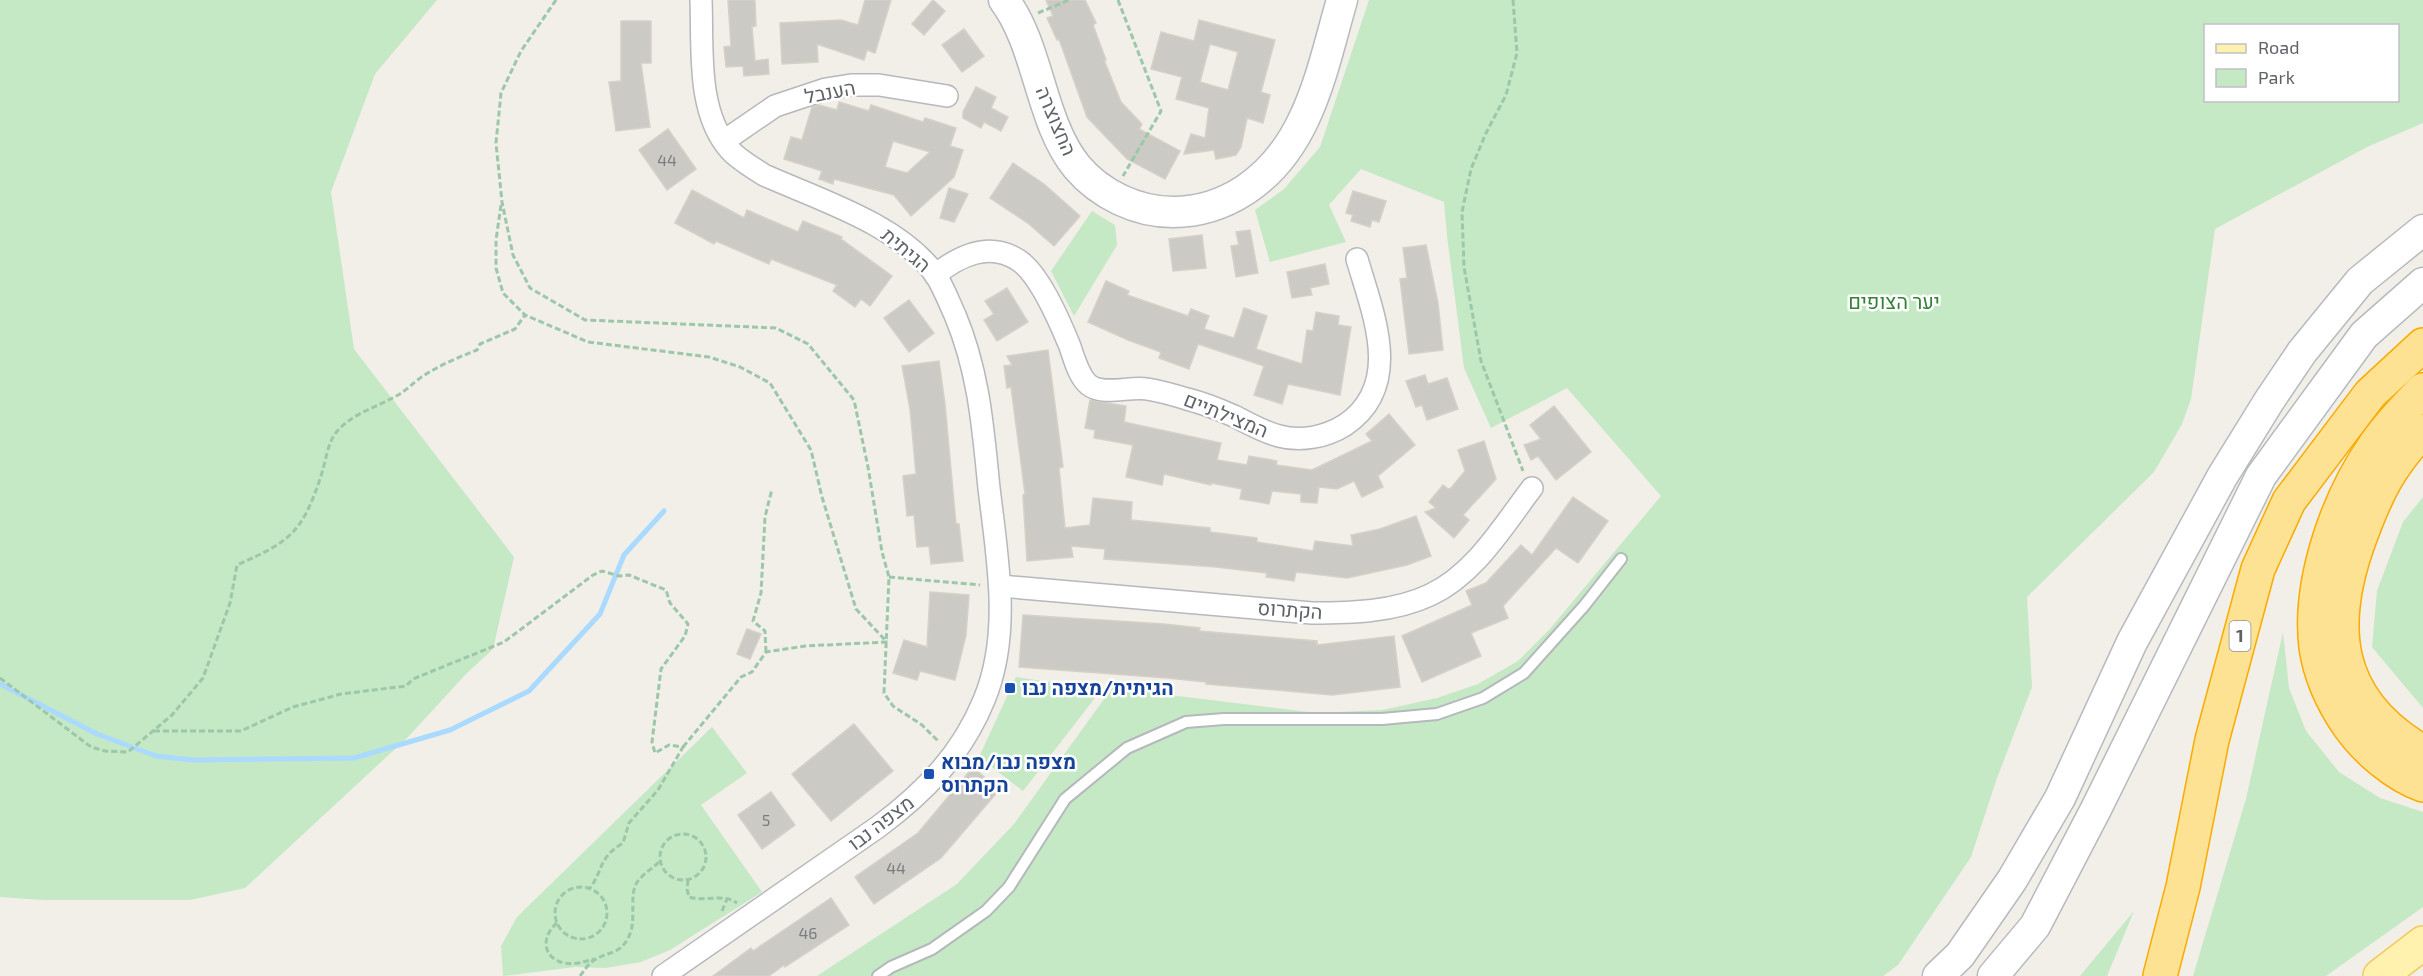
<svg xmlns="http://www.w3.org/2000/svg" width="2423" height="976" font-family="'Exo 2',Heebo,sans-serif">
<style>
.green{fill:#c5e8c5;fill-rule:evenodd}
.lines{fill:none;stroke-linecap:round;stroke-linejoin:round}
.stream{stroke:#aadaff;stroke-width:5}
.building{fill:#cccac5;stroke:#d6d1c6;stroke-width:1.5;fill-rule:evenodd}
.lane-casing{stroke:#b5b8bc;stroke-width:14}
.street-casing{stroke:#b5b8bc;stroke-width:24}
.secondary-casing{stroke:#b6babf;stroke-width:33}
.primary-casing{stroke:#f2c960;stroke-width:36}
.highway-casing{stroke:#f9ab00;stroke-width:36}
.path{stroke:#9cc7a9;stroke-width:3;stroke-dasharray:6 3;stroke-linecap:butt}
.lane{stroke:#fff;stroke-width:10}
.street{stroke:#fff;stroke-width:21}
.secondary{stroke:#fff;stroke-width:30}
.primary{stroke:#fff2af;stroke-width:33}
.highway{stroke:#fde293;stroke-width:33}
.transit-dot{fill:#1a4fb4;stroke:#fff;stroke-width:2}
.labels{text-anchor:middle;stroke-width:5;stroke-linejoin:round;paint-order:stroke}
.number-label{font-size:16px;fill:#7a7d7f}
.shield{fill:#fff;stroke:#8f9295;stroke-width:1.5}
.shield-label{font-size:18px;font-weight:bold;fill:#5f6368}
.street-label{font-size:20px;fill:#5f6368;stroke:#fff}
.park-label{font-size:20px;fill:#348238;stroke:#fff}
.transit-label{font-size:20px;font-weight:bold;fill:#164399;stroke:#fff;text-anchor:start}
</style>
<rect width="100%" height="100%" fill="#f1efe8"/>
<g class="green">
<polygon points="0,0 437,0 375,74 331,192 354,349 514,557 493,649 466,674 408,737 245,888 190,900 43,900 0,897"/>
<path d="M1369 0H2423V123L2367 147 2215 229 2191 399 2182 424 2154 472 2027 597 2032 687 1997 778 1971 857 1898 965 1883 976H817L957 884 1014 824 1112 688 1316 713 1383 710 1437 698 1478 684 1518 661 1549 630 1661 496 1567 388 1491 428 1464 368 1447 236 1444 202 1361 169 1329 205 1346 242 1270 262 1255 210 1284 189 1320 147ZM2206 26H2398V100H2206Z"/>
<polygon points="1092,211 1115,225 1117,245 1074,316 1051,271"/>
<polygon points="2423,497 2423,708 2372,647 2377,591 2403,522"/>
<polygon points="2283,632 2289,688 2306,731 2339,772 2380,798 2423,812 2423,907 2326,976 2193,976 2246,799"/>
<polygon points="1016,677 1101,690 1023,791 979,757"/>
<polygon points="712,727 747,773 701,805 762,892 670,950 641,962 606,968 575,967 503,976 501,946 517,917"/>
<polygon points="2134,911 2107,976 2080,976"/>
</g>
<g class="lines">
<polyline class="stream" points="0,684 97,734 156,756 192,760 354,758 450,730 529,691 600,614 624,555 664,511"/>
</g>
<g class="building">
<polygon points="728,0 755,0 756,26 752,27 755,61 768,59 769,74 744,76 743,66 726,67 724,47 731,46"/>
<polygon points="865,0 891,0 875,53 867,50 864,60 817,44 818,62 782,64 780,23 841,20 858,25"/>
<polygon points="933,0 945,11 924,35 912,24"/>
<polygon points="1046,0 1085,0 1096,23 1093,25 1106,60 1104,60 1121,102 1142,124 1139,129 1180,151 1165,179 1127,159 1087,117 1059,39 1057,40 1047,18 1053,16"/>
<path d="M1199 20 1275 40 1261 92 1270 95 1263 123 1247 118 1241 147 1236 155 1216 159 1214 150 1184 154 1191 134 1205 138 1209 108 1176 99 1182 77 1151 69 1161 32 1194 41ZM1210 44 1238 52 1228 90 1200 82Z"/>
<polygon points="621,21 651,21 651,63 641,63 650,127 616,131 609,82 621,81"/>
<polygon points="964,29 984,56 962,72 942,45"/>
<polygon points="976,87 996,97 991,108 1008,117 1001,131 984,122 981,128 963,118 963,112"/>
<path d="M839 102 869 111 871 105 923 122 925 118 956 128 950 146 963 150 954 177 911 216 894 195 834 179 833 184 819 179 822 171 784 159 791 137 802 140 812 107 819 105 837 110ZM893 141 930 152 907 173 885 167Z"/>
<polygon points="668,129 696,169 667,190 639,150"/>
<polygon points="1013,163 1044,184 1080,216 1054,246 1029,224 990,198"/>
<polygon points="949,188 968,194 954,222 940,218"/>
<polygon points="692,190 744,218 747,210 798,232 803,221 842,237 841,239 892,276 870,306 861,299 855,307 833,291 837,285 771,259 769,264 716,241 714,244 675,223"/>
<polygon points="1353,191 1386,201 1379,222 1372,220 1370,227 1351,221 1353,215 1346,213"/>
<polygon points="1250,230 1258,273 1236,277 1231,246 1239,245 1236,232"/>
<polygon points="1202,235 1206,268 1173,271 1169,239"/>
<polygon points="1426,245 1438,303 1443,350 1409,354 1400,279 1407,278 1403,248"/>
<polygon points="1325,264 1329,284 1310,288 1312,295 1292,298 1287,272"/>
<polygon points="1106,281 1129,291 1127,295 1188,316 1191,309 1209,316 1204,329 1234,338 1244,308 1267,316 1256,349 1302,364 1307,330 1313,331 1316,312 1339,316 1338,325 1351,327 1340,395 1288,384 1282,404 1254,395 1264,366 1198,344 1189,369 1159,358 1161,352 1128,340 1088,322"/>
<polygon points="1007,288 1028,322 997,341 984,320 994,314 985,301"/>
<polygon points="909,300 934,333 909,352 884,318"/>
<polygon points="1048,350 1063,467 1059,468 1065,528 1090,525 1093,498 1132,502 1131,520 1210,528 1210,532 1257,538 1257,542 1313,551 1315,541 1353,546 1351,535 1380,529 1416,516 1431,556 1407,565 1347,578 1296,572 1294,581 1266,577 1267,573 1216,567 1104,559 1105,549 1071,546 1073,557 1027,561 1023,495 1025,494 1011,387 1007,388 1004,366 1012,365 1007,356"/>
<polygon points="939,361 945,404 956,524 959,524 963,561 931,564 929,546 917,547 914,515 907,516 903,476 916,474 910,409 902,366"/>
<polygon points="1425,375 1428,384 1447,378 1458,409 1427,420 1422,405 1416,407 1406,381"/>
<polygon points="1090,400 1126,406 1124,422 1221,443 1217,460 1247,465 1249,456 1277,461 1276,465 1312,470 1372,441 1366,434 1389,414 1415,445 1378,476 1383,487 1362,497 1354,481 1337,489 1319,487 1317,503 1301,502 1301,494 1272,491 1269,504 1240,499 1242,489 1211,483 1211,485 1164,474 1162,485 1126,477 1133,445 1094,438 1095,430 1085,428"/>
<polygon points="1554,406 1591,452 1556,480 1538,456 1531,460 1524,445 1541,439 1530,425"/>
<polygon points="1484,441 1496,479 1463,515 1469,520 1454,538 1425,512 1436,508 1429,502 1443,485 1448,489 1451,488 1465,471 1458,450"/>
<polygon points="1573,497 1608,521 1578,563 1556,548 1503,606 1508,618 1471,633 1481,656 1422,682 1402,636 1472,605 1466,591 1486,583 1521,545 1532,555"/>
<polygon points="930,592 969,595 966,635 955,680 920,671 917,680 893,673 904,640 927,647"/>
<polygon points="1023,615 1164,624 1200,628 1199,631 1317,641 1317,645 1394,636 1400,687 1332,695 1206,684 1206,682 1167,678 1019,667"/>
<polygon points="747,629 761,634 750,659 737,654"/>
<polygon points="854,724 893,771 831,821 792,774"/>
<polygon points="973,767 999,790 941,858 874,904 855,877 918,833"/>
<polygon points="771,792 795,825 762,849 738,815"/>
<polygon points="831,898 849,925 785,967 784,965 769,976 713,976 751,948 753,951"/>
</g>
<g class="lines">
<g class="lane-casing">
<polyline id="lane" points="878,976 891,967 932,949 986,911 1009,887 1065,799 1127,748 1186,722 1224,719 1382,719 1437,714 1483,698 1524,673 1584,606 1621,559"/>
</g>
<g class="street-casing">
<g id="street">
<polyline points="724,141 775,106 826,89 851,85 879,85 947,96"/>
<path d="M935 275C959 256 989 241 1018 260 1039 273 1059 320 1069 344 1074 357 1078 376 1089 385 1103 396 1130 386 1147 389 1160 391 1174 395 1187 399 1203 403 1218 409 1234 416 1248 423 1263 432 1279 436 1301 442 1326 437 1345 425 1404 385 1373 314 1357 259"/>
<path d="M1000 586 1312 613C1351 613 1394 612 1430 595 1475 574 1503 526 1532 488"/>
<path d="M663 976 878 827C925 792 962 754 984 700 1012 633 997 557 989 488 983 428 979 372 955 315 949 302 943 286 935 274 898 224 820 200 764 175 752 167 739 160 730 150 696 112 703 47 701 0"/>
</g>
</g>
<g class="secondary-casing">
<g id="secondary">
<path d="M1004 0C1039 46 1040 122 1077 167 1100 194 1136 212 1173 212 1200 212 1222 205 1245 190 1309 148 1322 69 1342 0"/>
<polyline points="1938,976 1960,955 2012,880 2060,798 2132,642 2222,477 2269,401 2302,352 2360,281 2423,230"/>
<polyline points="1993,976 2035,926 2096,809 2261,476 2364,335 2423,283"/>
</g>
</g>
<g class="primary-casing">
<polyline id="primary" points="2380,976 2423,943"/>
</g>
<g class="highway-casing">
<g id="highway">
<path d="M2423 390C2406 407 2389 425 2375 445 2338 498 2308 581 2316 647 2320 675 2333 703 2349 726 2366 750 2395 775 2423 785"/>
<path d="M2423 431C2390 465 2377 492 2361 535 2327 625 2333 700 2423 752"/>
<polyline points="2160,976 2183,887 2212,740 2258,569 2289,501 2370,394 2423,345"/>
</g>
</g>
<g class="path">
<polyline points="556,0 521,51 501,93 496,143 502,202 513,255 530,288 585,320 776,328 808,344 854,400 868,467 882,552 889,577 884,693 893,706 922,725 939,742"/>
<polyline points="1118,0 1161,111 1123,176"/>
<polyline points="1513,0 1517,53 1506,95 1486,133 1471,169 1462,212 1464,267 1481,361 1523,471"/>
<polyline points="1038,13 1069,0"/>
<polyline points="501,205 496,240 496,268 503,293 525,315 588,342 709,357 740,367 770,383 811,450 822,497 856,609 887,642"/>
<polyline points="889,577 980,585"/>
<polyline points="766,652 765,631 753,621 761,593 765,517 772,489"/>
<path d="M0 678 91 747 105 751 128 752 172 715 203 678 230 603 237 565C291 541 302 533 321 476 325 464 327 448 333 437 346 415 378 407 398 395 407 390 414 382 423 376 440 365 459 357 477 350L480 344 515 329 525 315"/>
<path d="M154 731H241L293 707 319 700 341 694 406 686 413 679 504 642 593 575 602 571 619 576 629 575 666 590 670 603 688 624 685 636 661 669 652 742 655 753 669 745 683 747 658 790 629 823 623 843C598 858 604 869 590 888"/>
<polyline points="683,747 741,677 752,672 766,652 805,646 887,642"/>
<circle cx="683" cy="857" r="23"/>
<path d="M688 880 687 889 689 897C705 902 724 893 737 903"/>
<circle cx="581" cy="913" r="26"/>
<polyline points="722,911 727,899"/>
<path d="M557 923C541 936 542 958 564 963 575 965 584 962 594 959"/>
<path d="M580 976C584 971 589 962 596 959 608 952 619 954 627 940 639 921 627 895 638 881 643 874 653 868 659 862"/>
</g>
<use href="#lane" class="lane"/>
<use href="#street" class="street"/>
<use href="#secondary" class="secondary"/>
<use href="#primary" class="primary"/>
<use href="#highway" class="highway"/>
</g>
<g class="transit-dot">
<rect x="1004" y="682" width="12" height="12" rx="3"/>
<rect x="923" y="768" width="12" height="12" rx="3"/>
</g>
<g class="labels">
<g class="number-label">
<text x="667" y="166">44</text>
<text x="766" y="826">5</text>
<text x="896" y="874">44</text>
<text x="808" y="939">46</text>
</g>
<rect class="shield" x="2229.5" y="621" width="21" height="30" rx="4.5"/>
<g class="shield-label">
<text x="2240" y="642">1</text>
</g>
<g class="street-label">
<text transform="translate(830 92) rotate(-11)" y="7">הענבל</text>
<text transform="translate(1056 121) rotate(67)" y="7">החצוצרה</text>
<text transform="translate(906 250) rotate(40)" y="7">הגיתית</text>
<text transform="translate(1226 415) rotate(22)" y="7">המצילתיים</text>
<text transform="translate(1290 610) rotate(4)" y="7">הקתרוס</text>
<text transform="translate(881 823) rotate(-37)" y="7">מצפה נבו</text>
</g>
<g class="park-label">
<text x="1894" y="309">יער הצופים</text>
</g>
<g class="transit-label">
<text x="1022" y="695">הגיתית/מצפה נבו</text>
<text x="941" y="769">מצפה נבו/מבוא<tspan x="941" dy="23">הקתרוס</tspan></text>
</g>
</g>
<rect x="2204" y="24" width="195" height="78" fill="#ffffff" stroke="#bfc1c3" stroke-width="1.5"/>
<rect x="2216" y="44" width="30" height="9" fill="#fff2af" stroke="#bfc1c3" stroke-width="1.5"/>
<text x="2258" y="54" font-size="18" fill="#5f6368">Road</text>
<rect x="2216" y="69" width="30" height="18" fill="#c5e8c5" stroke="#bfc1c3" stroke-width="1.5"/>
<text x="2258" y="84" font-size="18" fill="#5f6368">Park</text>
</svg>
